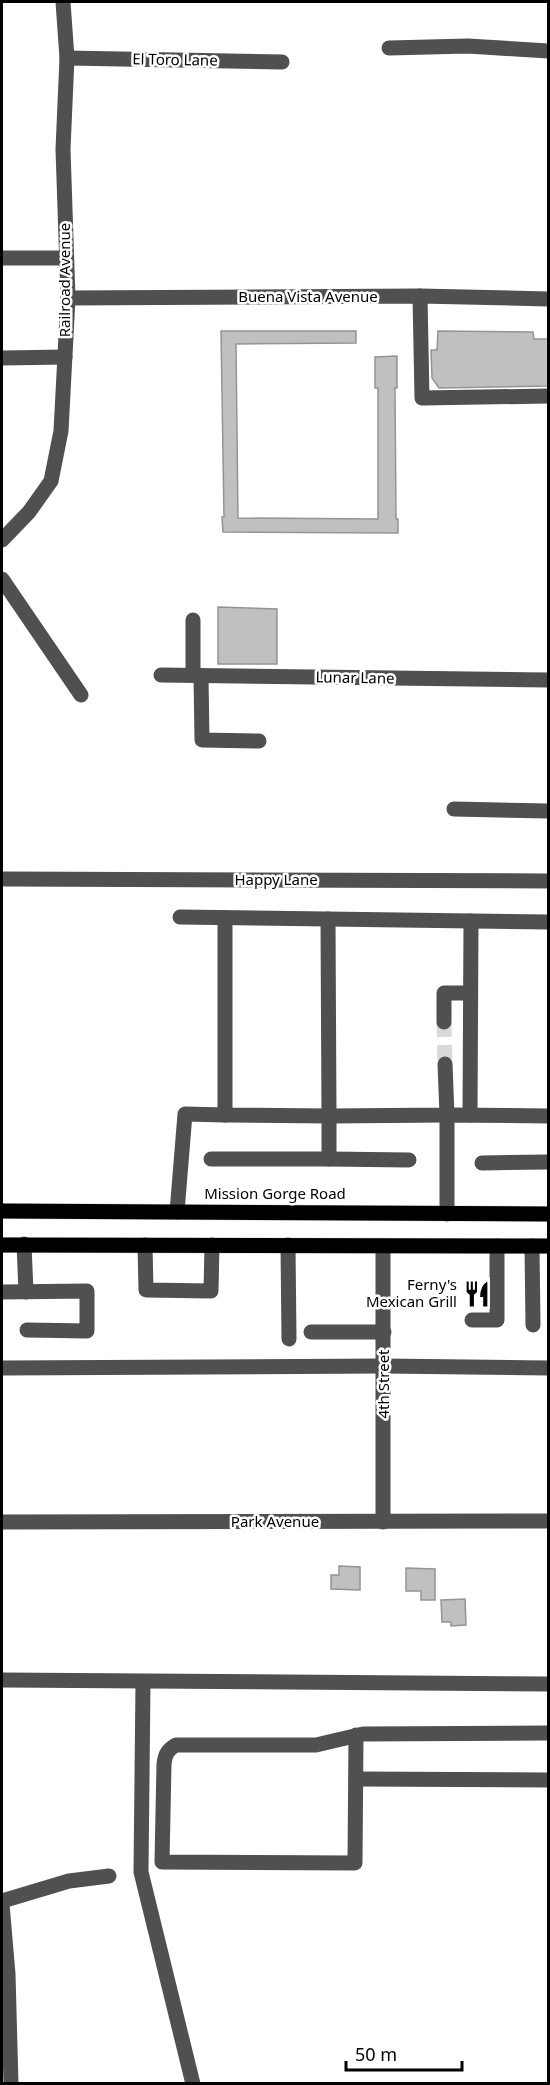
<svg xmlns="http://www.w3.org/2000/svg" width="550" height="2085" font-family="'Noto Sans',sans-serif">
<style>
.building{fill:#c0c0c0;stroke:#949494;stroke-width:1.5}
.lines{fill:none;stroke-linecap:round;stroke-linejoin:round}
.minor-tunnel{stroke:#d9d9d9;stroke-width:15;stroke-dasharray:15 8;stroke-linecap:butt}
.major-casing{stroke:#dbdbdb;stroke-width:16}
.minor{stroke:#505050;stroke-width:15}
.major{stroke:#000;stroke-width:15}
.labels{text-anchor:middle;stroke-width:5;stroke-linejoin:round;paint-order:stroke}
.street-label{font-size:15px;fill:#000;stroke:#fff}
.poi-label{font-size:15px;fill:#000;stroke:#fff;text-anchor:end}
</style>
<rect width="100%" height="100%" fill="#fff"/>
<g class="building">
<polygon points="221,331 356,331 356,343 236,344 238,518 378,519 378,388 375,388 375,357 397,356 397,388 395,388 396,519 398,519 398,533 223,532 222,517 224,517"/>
<polygon points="438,331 533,332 534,339 549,339 549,386 439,388 432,378 431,350 437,350"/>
<polygon points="218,607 277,609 277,664 218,664"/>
<polygon points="339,1566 360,1567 360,1590 331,1589 331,1575 339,1575"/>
<polygon points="406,1568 435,1569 435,1600 421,1600 421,1591 406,1591"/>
<polygon points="465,1599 466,1625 451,1626 451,1622 442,1622 441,1600"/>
</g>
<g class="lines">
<polyline class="minor-tunnel" points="444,1022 445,1064"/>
<g class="major-casing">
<g id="major">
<polyline points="2,1211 548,1214"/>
<polyline points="2,1245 548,1246"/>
</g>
</g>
<g class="minor">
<polyline points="389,48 468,46 548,51"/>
<polyline points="67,58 282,62"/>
<polyline points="2,258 66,258"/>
<polyline points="420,296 422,398 548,396"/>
<polyline points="68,298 420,296 548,299"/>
<polyline points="2,358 65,357"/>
<polyline points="2,540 29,512 51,481 61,431 68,298 63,149 67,58 63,2"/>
<polyline points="2,579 81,695"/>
<polyline points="193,620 193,675"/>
<polyline points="161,675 548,680"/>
<polyline points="201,676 202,740 259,741"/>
<polyline points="454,809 548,811"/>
<polyline points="4,879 548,881"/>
<polyline points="180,917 548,922"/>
<polyline points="328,919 329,1116 447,1115 445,1064"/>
<polyline points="444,1022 444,993 470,993"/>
<polyline points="470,1115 471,921"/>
<polyline points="211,1159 329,1159 329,1116 225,1115 225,918"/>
<polyline points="329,1159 409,1160"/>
<polyline points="482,1163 548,1162"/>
<polyline points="177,1212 185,1114 225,1115"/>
<polyline points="447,1214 447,1115 548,1116"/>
<polyline points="24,1244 26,1292"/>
<polyline points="145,1245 146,1290 211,1291 212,1245"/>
<polyline points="288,1245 289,1339"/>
<polyline points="383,1246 383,1522"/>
<polyline points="532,1246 533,1325"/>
<polyline points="2,1292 87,1291 87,1331 27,1330"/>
<polyline points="472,1320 497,1320 497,1246"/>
<polyline points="311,1332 384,1332"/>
<polyline points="2,1368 384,1366 548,1368"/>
<polyline points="2,1522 548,1521"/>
<polyline points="2,1680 548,1684"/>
<polyline points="143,1682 141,1872 193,2084"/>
<path d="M356 1735 355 1863 162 1862 164 1764C165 1755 167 1750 176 1745H316L363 1734 548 1733"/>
<polyline points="356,1779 548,1780"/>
<polyline points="2,1901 69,1881 109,1876"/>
<polyline points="2,1904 8,1974 11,2084"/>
</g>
<use href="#major" class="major"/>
</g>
<defs>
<g id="restaurant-bare" transform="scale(2.07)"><path d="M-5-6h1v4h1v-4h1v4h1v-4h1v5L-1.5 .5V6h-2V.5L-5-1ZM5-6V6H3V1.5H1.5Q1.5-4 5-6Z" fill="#000" stroke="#fff" stroke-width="2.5" paint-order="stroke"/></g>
</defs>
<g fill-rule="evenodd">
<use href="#restaurant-bare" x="477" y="1294"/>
</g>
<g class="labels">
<g class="street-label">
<text transform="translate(175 60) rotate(1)" y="5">El Toro Lane</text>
<text transform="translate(65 280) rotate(-90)" y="5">Railroad Avenue</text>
<text x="308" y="302">Buena Vista Avenue</text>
<text transform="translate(355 678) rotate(1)" y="5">Lunar Lane</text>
<text x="276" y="885">Happy Lane</text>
<text x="275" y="1199">Mission Gorge Road</text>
<text transform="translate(384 1384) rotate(-90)" y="5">4th Street</text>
<text x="275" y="1527">Park Avenue</text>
</g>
<g class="poi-label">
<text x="457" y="1290">Ferny's<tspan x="457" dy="17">Mexican Grill</tspan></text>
</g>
</g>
<rect width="550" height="2085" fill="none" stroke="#000000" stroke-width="6"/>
<path d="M346 2061v9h116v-9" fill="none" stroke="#000000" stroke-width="3"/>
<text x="355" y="2061" font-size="18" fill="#000000" stroke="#ffffff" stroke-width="4.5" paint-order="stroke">50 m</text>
</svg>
